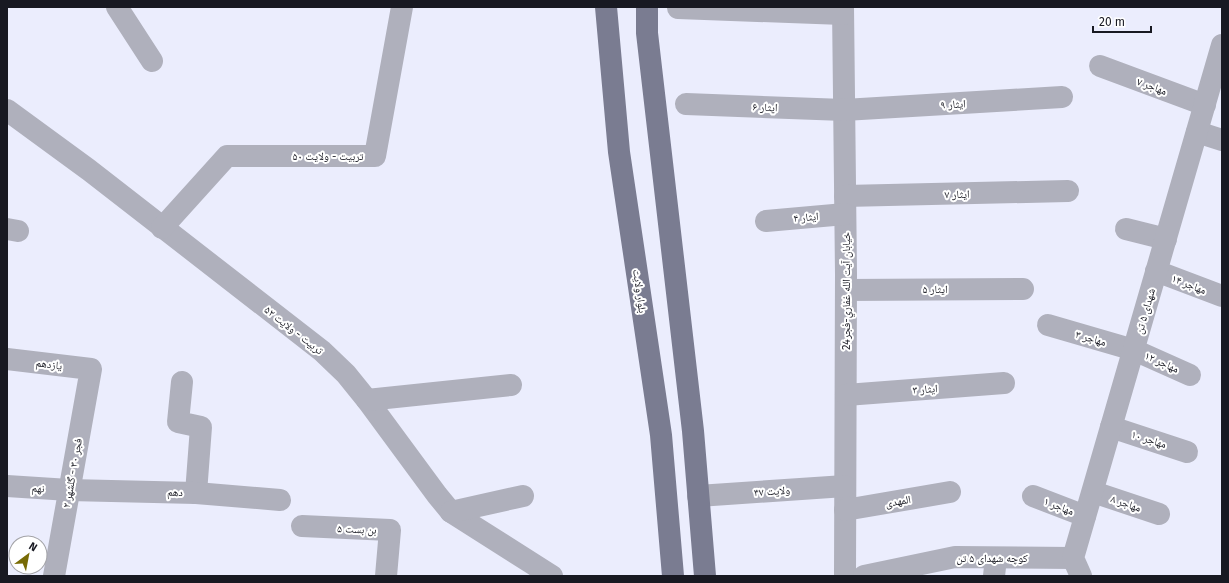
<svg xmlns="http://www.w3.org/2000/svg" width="1229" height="583" font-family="'Fira Sans','Noto Naskh Arabic',sans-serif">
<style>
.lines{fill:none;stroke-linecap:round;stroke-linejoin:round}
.street{stroke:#afb0bc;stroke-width:22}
.primary{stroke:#7a7c91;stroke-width:22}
.labels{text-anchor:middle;stroke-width:4;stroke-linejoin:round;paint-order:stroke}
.street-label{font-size:11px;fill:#181922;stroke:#fff}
</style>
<rect width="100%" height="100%" fill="#ebedfd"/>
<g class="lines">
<g class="street">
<polyline points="117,7 152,61"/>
<polyline points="843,7 846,274 845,576"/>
<polyline points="678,8 843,14"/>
<polyline points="1100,66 1205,105"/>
<polyline points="686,104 844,110 1062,97"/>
<polyline points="7,110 89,170 322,351 346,374 367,400 437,495 451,512 552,576"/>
<polyline points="1197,132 1222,140"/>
<polyline points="845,196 1068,191"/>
<polyline points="766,221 845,214"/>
<polyline points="162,228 227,156 375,156 402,7"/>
<polyline points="7,229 18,231"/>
<polyline points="1126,229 1166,239"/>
<polyline points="1156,271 1222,296"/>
<polyline points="846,290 1023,289"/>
<polyline points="1048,325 1134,350 1190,375"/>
<polyline points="7,359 91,369 54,576"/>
<polyline points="182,382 178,422 201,427 196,493"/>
<polyline points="846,395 1004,383"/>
<polyline points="367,400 511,385"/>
<polyline points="1111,427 1187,452"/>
<polyline points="7,486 69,490 196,493 280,500"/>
<polyline points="1093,492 1159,514"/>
<polyline points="698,496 845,486"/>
<polyline points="1033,496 1085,516"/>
<polyline points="845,510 950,492"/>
<polyline points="451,512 523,496"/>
<polyline points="302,526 390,530 386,576"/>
<polyline points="864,576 955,557 1073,558"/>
<polyline points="994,576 996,558"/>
<polyline points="1081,576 1073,558 1222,45"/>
</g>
<g class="primary">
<polyline points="606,7 619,152 661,435 673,576"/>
<polyline points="647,7 647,33 693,431 705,576"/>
</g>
</g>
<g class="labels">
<g class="street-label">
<text transform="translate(1152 86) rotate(20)" y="4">مهاجر ۷</text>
<text transform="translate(953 104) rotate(-3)" y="4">ایثار ۹</text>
<text transform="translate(765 107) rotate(2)" y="4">ایثار ۶</text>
<text x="328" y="160">تربیت - ولایت ۵۰</text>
<text transform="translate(957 194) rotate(-1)" y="4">ایثار ۷</text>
<text transform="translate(806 217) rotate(-5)" y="4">ایثار ۴</text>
<text transform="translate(1189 284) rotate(21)" y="4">مهاجر ۱۴</text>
<text x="935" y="293">ایثار ۵</text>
<text transform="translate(640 291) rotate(82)" y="4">بلوار ولایت</text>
<text transform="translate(846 291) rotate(-90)" y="4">خيابان آيت الله غفاري-فجر24</text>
<text transform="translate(1145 311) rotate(-74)" y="4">شهدای ۵ تن</text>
<text transform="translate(294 330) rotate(38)" y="4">تربیت - ولایت ۵۲</text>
<text transform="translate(1091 338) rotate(16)" y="4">مهاجر ۳</text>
<text transform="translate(1162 362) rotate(24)" y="4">مهاجر ۱۲</text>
<text transform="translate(49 364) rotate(7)" y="4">یازدهم</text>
<text transform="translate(925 389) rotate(-4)" y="4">ایثار ۳</text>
<text transform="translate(1149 439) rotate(18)" y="4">مهاجر ۱۰</text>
<text transform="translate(72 473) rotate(-80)" y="4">فجر ۳۰ - گلشهر ۲</text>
<text transform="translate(38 488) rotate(4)" y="4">نهم</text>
<text transform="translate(772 491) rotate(-4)" y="4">ولایت ۴۷</text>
<text transform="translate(175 492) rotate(1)" y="4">دهم</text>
<text transform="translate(898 501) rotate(-10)" y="4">المهدی</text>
<text transform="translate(1126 503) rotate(19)" y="4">مهاجر ۸</text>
<text transform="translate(1059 506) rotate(21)" y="4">مهاجر ۱</text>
<text transform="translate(357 529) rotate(2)" y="4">بن بست ۵</text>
<text x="992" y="562">کوچه شهدای ۵ تن</text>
</g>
</g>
<rect width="1229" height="583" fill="none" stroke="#181922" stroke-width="16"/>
<g transform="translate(28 555) rotate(32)"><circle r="19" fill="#ffffff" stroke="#a3a3a7"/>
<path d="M0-3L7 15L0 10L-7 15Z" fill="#786b05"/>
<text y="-6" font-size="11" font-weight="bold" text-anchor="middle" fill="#181922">N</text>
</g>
<path d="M1093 26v6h58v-6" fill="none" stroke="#181922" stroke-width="2"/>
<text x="1099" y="26" font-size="12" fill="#181922" stroke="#ffffff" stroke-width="3" paint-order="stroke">20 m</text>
</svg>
